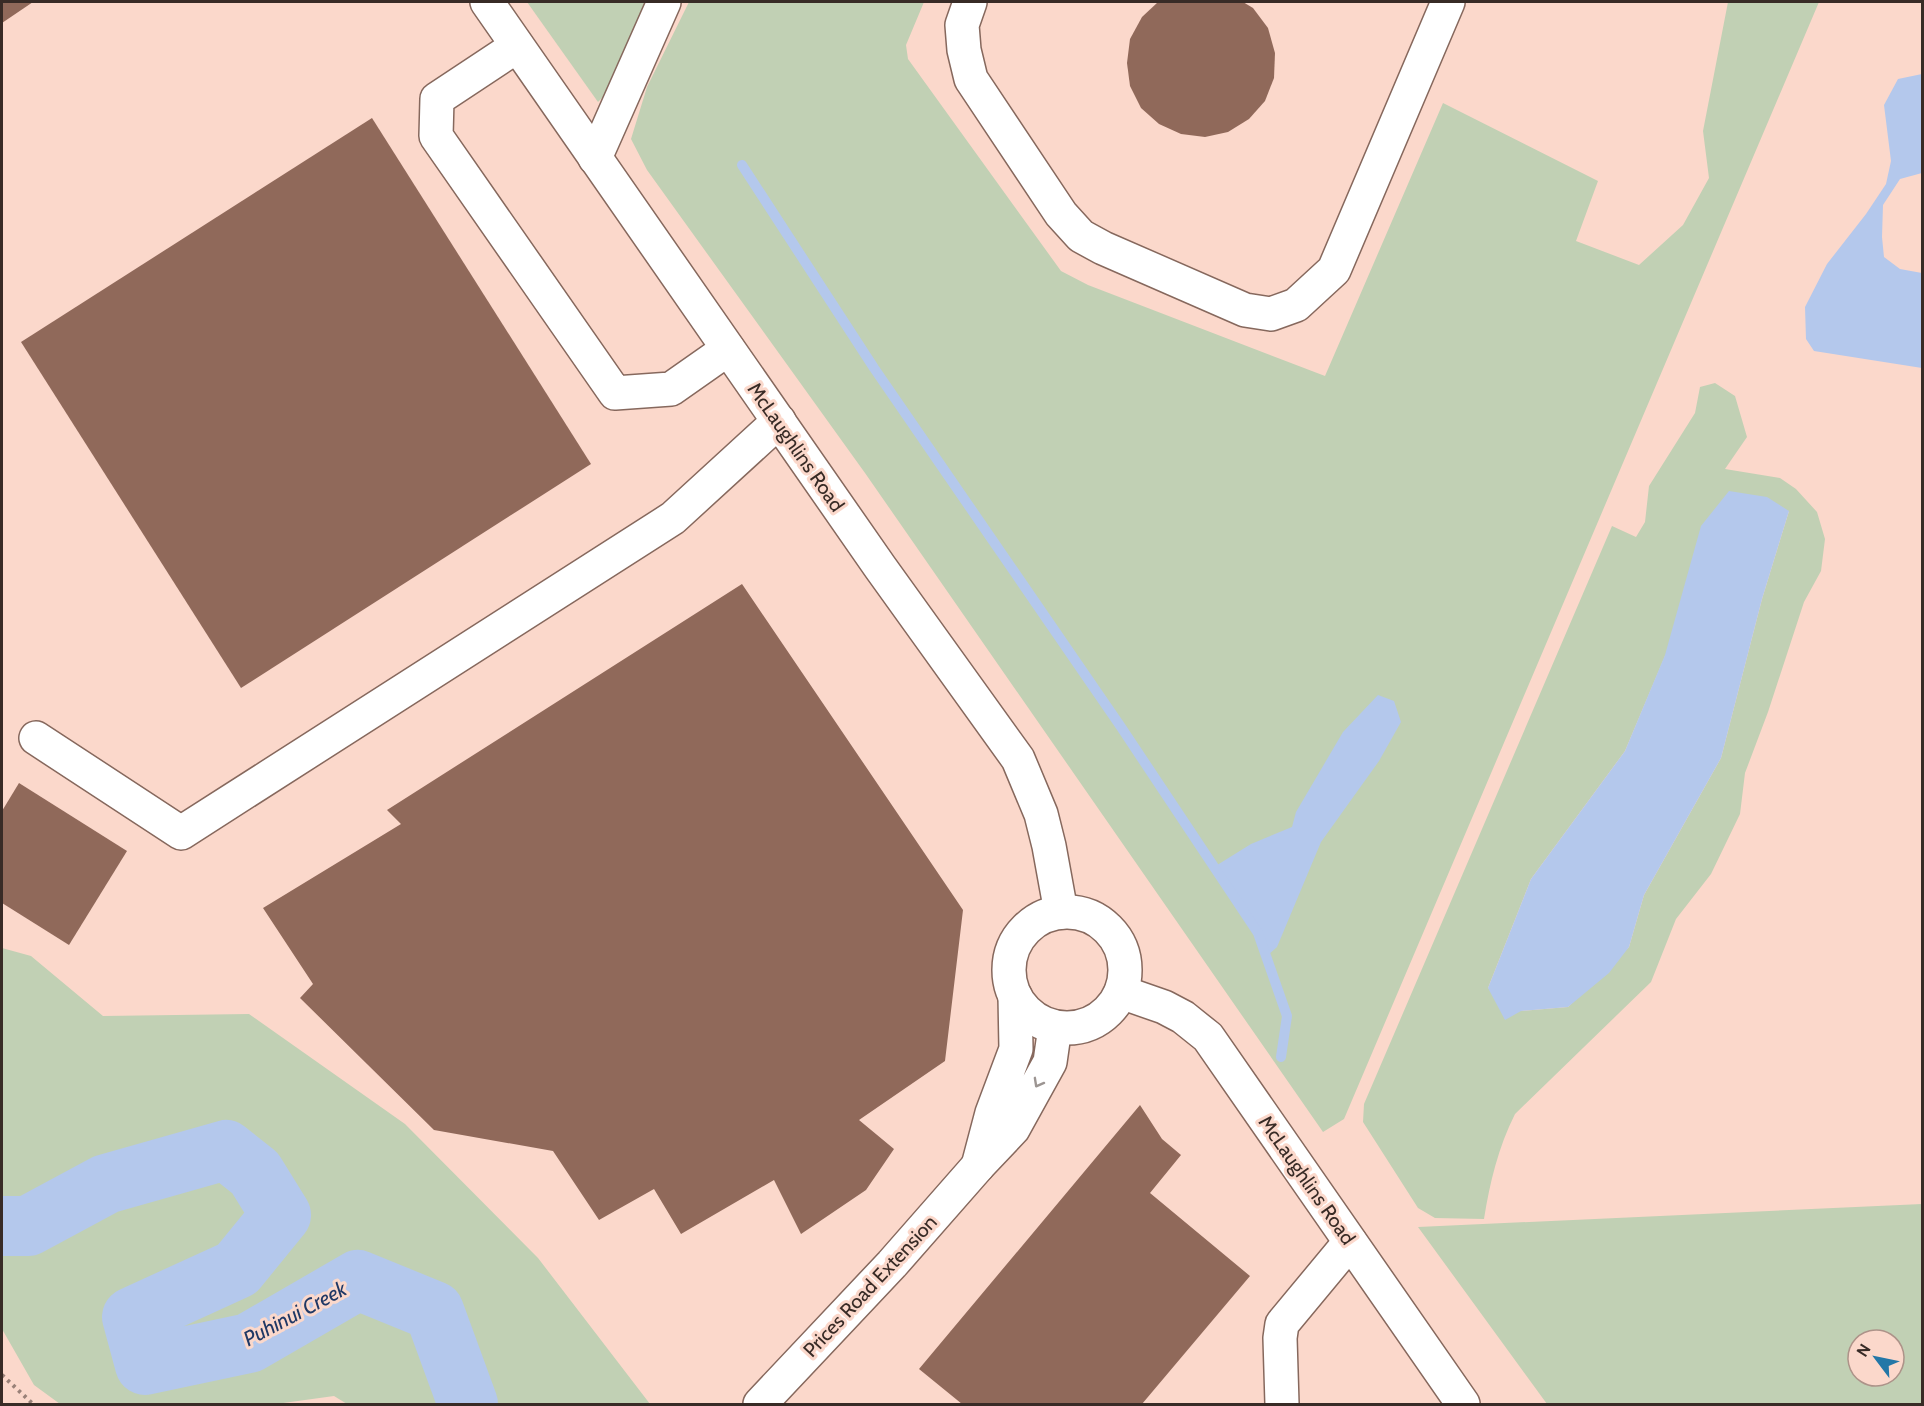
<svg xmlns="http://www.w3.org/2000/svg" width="1924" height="1406" font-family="Cabin,sans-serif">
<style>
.green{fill:#c1d0b4;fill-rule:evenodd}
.water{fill:#b4c8ec}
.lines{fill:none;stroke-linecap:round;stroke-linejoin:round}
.stream{stroke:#b4c8ec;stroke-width:10}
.river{stroke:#b4c8ec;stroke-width:60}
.building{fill:#90695a}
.minor-casing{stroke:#86685d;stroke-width:36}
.path{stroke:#998178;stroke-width:4;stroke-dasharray:3 4.5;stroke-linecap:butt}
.minor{stroke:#fff;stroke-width:33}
.oneway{stroke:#9c9592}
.labels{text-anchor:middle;stroke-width:6;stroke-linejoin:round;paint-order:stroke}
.street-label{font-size:20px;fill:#382b26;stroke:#fbd8cb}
.water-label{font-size:21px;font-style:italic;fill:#1f3865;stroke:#fbd8cb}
</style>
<rect width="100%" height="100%" fill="#fbd8cb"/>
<g class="green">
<polygon points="527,2 646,2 616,84 598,102"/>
<polygon points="689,2 924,2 906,45 908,59 1061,271 1088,285 1325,376 1443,103 1598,181 1576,241 1639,265 1683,225 1709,178 1703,131 1728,2 1819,2 1344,1119 1323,1132 865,473 647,170 631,139 647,87"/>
<path d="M1715 383 1735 396 1747 437 1725 469 1780 478 1796 489 1817 512 1825 539 1821 571 1804 602 1768 712 1745 773 1740 814 1711 874 1676 919 1651 982 1515 1114C1498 1148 1490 1182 1484 1219L1435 1218 1418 1208 1363 1122 1364 1104 1612 526 1636 537 1645 522 1649 486 1695 413 1700 387ZM1789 511 1762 599 1721 758 1644 895 1629 947 1568 1007 1521 1011 1488 988 1531 879 1625 751 1665 656Z"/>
<polygon points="2,948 31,956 103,1016 249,1014 405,1124 538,1258 650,1404 347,1404 334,1396 276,1404 60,1404 34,1385 2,1329"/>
<path d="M1922 1204V1404H1547L1418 1227ZM1858 1340H1894V1376H1858Z"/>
</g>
<g class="water">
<polygon points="1922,74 1922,173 1900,179 1883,205 1882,237 1884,257 1900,269 1922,273 1922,368 1814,351 1806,339 1805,307 1827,264 1866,214 1886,184 1891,161 1884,105 1898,79"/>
<polygon points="1729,491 1767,497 1789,511 1762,599 1721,758 1644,895 1629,947 1609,973 1568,1007 1521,1011 1505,1020 1488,988 1531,879 1625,751 1665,655 1701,526"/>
<polygon points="1378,695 1394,701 1401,722 1379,761 1321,842 1277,947 1266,957 1258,933 1214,867 1251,844 1292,827 1296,812 1343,732"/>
</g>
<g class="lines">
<polyline class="stream" points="742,165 874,368 1121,727 1258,933 1287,1016 1281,1057"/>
<polyline class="river" points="2,1226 28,1226 106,1184 226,1150 255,1173 281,1215 237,1269 132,1317 145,1365 249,1343 358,1280 434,1311 468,1404"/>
</g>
<g class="building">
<polygon points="2,2 33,2 2,23"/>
<polygon points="1158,2 1243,2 1253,8 1268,28 1275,53 1274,78 1265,101 1249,119 1228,132 1205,137 1181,134 1159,124 1141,108 1130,86 1127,63 1130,39 1142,17"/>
<polygon points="372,118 591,464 241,688 21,342"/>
<polygon points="742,584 963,910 945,1061 859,1120 894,1149 866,1190 801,1234 774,1180 681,1234 654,1189 599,1220 553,1151 434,1130 300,998 313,984 263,908 401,824 387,810"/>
<polygon points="19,783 127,851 69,945 2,903 2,811"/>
<polygon points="1140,1105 1162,1139 1181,1155 1150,1193 1250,1276 1142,1404 962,1404 919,1369"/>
</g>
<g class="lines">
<g class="minor-casing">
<g id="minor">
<polyline points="487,2 880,567 1018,759 1041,814 1049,846 1061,912"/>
<polyline points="970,2 962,25 964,50 971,79 1061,214 1081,236 1103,248 1245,310 1271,314 1296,305 1334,270 1448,2"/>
<polyline points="517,46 437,99 436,136 615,393 671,389 728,349"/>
<polyline points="595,158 664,2"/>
<polyline points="36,738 181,833 673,518 779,421"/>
<circle cx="1067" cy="970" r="58"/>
<polyline points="1121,992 1164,1007 1183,1017 1208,1037 1463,1404"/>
<polyline points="1015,996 1016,1049 992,1113 978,1166 1013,1129 1050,1062 1055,1027"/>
<polyline points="760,1404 892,1264 978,1166"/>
<polyline points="1282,1404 1280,1338 1282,1324 1350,1242"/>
</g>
</g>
<polyline class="path" points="2,1375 33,1404"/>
<use href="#minor" class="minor"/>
</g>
<defs><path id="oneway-chevron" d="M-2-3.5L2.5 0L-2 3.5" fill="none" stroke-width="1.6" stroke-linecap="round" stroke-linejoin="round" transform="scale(1.5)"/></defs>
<use class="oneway" href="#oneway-chevron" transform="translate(1038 1083) rotate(119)"/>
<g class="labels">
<g class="street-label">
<text transform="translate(796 447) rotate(55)" y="7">McLaughlins Road</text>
<text transform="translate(1307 1180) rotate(55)" y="7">McLaughlins Road</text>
<text transform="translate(870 1286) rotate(-47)" y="7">Prices Road Extension</text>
</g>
<g class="water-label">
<text transform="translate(295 1314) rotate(-28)" y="7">Puhinui Creek</text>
</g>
</g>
<rect width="1924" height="1406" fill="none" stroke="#382b26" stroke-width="6"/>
<g transform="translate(1876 1358) rotate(302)"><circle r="28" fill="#fbd8cb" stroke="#ad9389" stroke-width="1.5"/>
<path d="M0-4.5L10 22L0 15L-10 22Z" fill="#2377a7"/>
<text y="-9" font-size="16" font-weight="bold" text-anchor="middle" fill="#382b26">N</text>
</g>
</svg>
